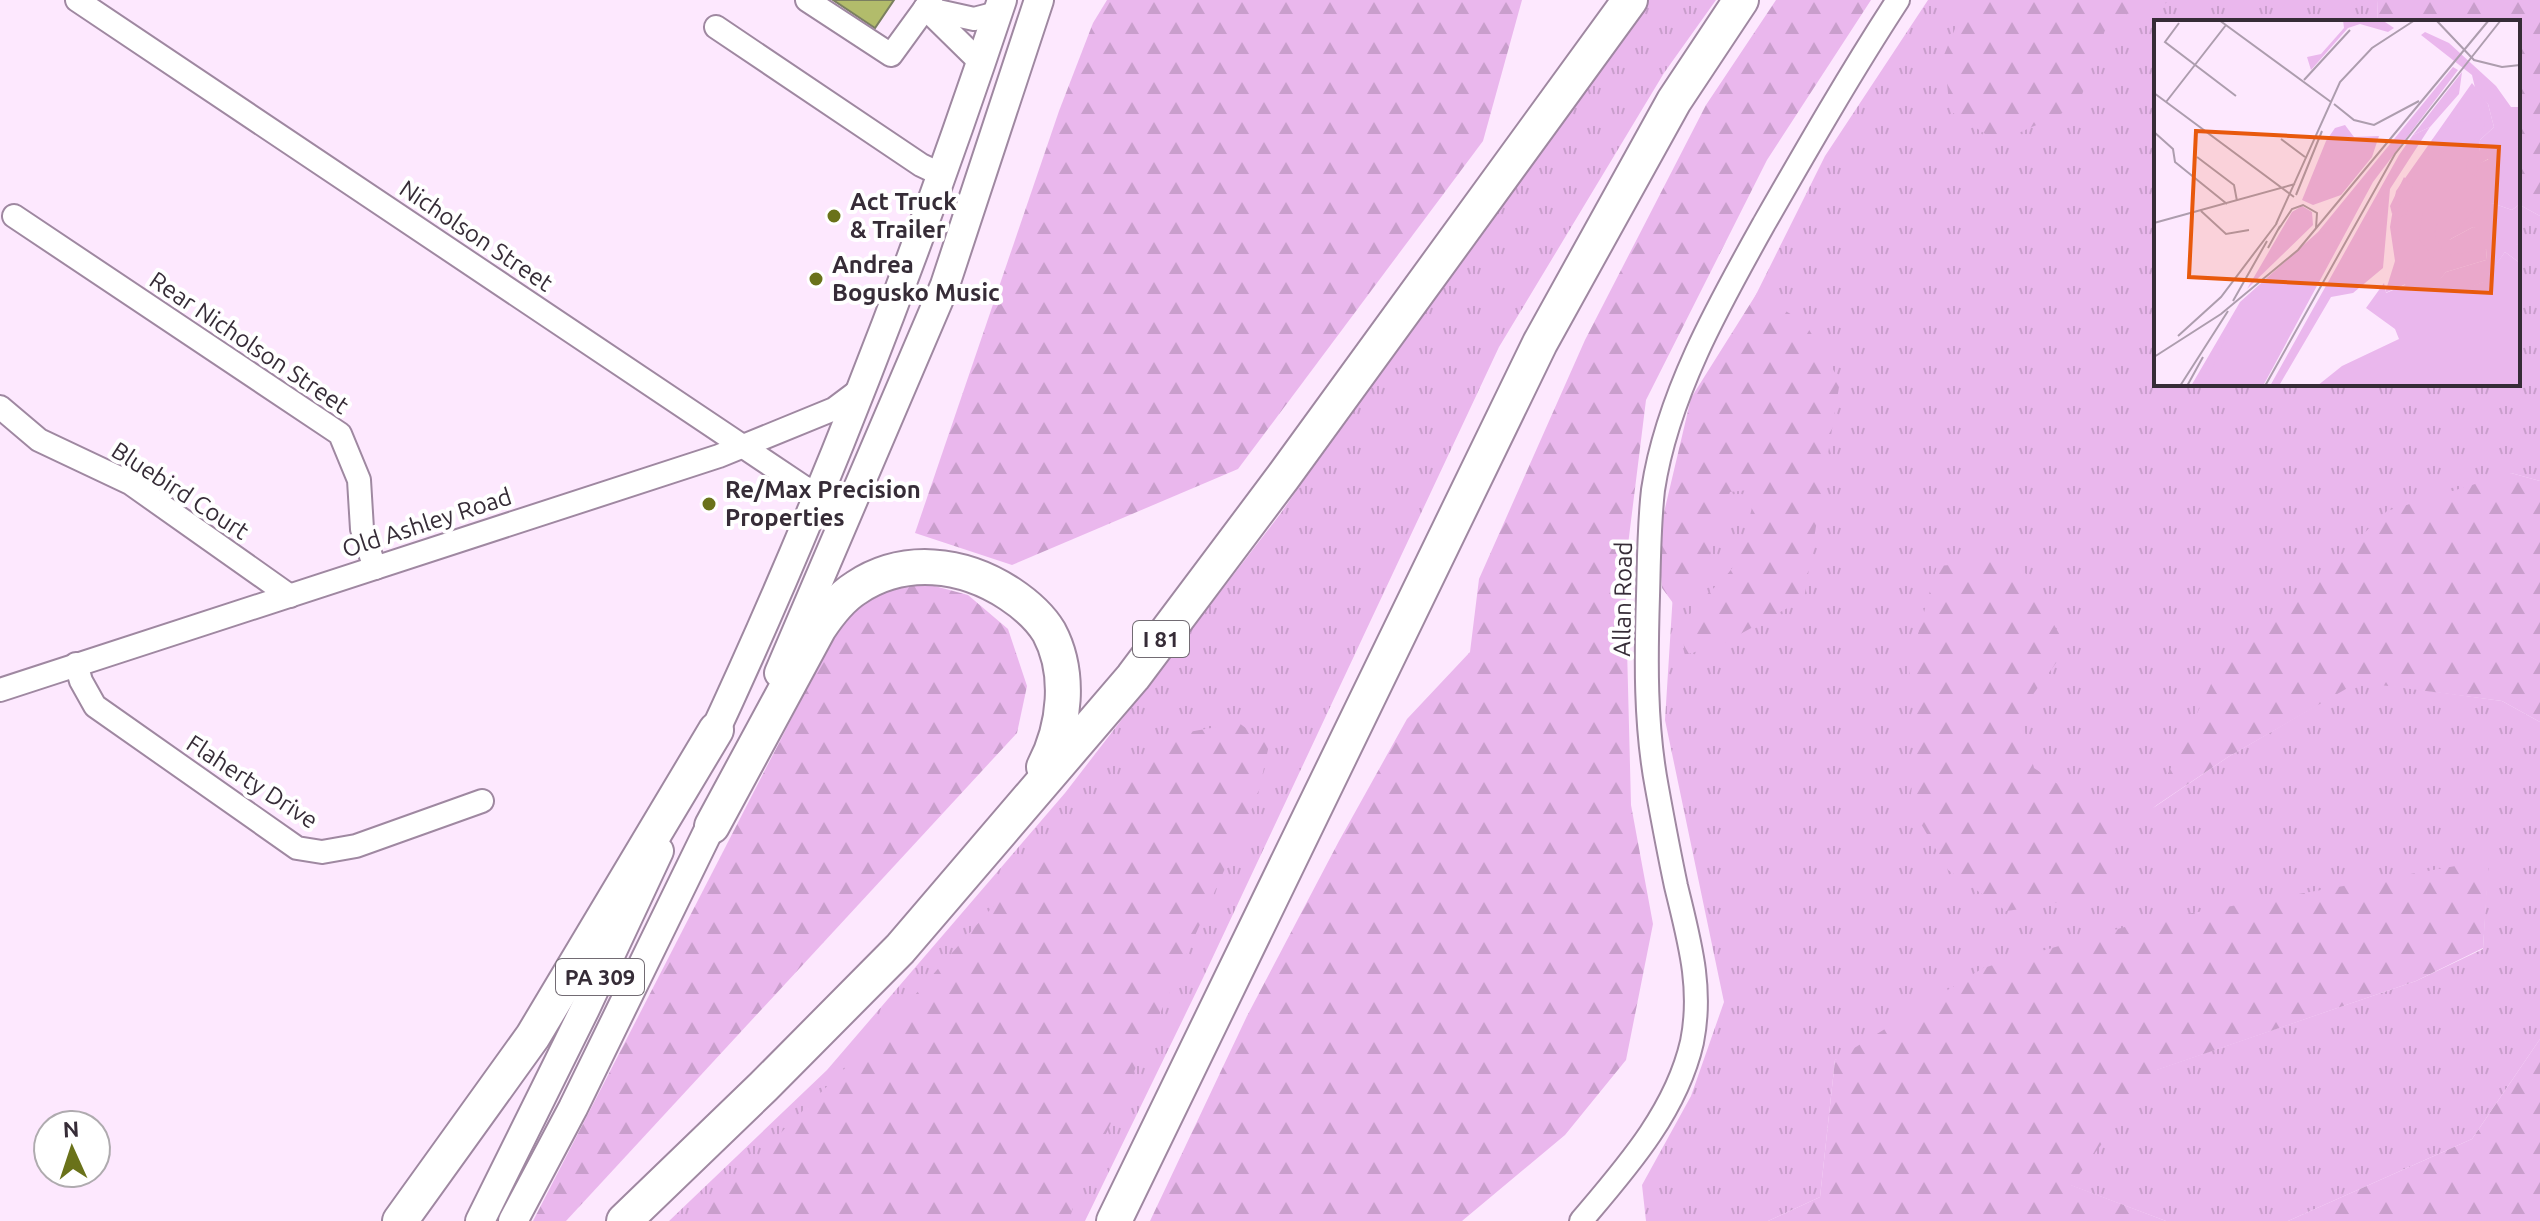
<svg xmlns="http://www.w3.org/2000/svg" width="2540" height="1221" font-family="Ubuntu,sans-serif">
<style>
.grass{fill:url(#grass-tufts)}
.forest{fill:url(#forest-firs)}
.building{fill:#b2bc6b;stroke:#7b7f60;stroke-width:2}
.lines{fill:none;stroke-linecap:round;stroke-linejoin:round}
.minor-casing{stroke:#9f88a1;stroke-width:26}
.major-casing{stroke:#9f88a1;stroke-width:32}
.highway-casing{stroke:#9f88a1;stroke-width:38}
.minor{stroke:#fff;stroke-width:22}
.major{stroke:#fff;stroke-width:28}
.highway{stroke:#fff;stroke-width:34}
.poi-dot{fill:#6a721a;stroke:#fff;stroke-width:3}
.labels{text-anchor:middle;stroke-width:8;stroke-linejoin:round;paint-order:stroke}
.shield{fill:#fff;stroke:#726b73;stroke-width:2}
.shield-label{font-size:22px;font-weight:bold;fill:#362c37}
.poi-label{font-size:24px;font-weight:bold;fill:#362c37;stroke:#fff;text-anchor:start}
.street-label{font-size:24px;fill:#362c37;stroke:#fff}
.inset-road{fill:none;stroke:#ad9dae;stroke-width:2}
.view{fill:#e8590c;fill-opacity:0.15;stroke:#e8590c;stroke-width:4}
.inset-edge{fill:none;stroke:#362c37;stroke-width:4}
</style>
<defs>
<pattern id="grass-tufts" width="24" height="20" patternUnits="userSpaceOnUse" patternTransform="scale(2)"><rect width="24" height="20" fill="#eab7ed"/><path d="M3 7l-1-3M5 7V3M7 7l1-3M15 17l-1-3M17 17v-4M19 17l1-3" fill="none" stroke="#c99ecc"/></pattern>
<pattern id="forest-firs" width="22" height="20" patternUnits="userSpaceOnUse" patternTransform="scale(2)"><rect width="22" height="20" fill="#eab7ed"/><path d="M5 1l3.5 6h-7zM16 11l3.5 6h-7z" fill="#c99ecc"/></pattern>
</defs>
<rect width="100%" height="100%" fill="#fde8fe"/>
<g class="grass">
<polygon points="1644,0 1716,0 1664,73 1499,347 1203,978 1085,1221 669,1221 827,1070 1065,793 1281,513 1514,175"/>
<polygon points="1928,0 2378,0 2377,22 2156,22 2156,384 2518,384 2518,204 2540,216 2540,481 2511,473 2153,808 2228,757 2358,681 2502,701 2540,722 2540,1039 2472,1139 2288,1221 2166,1221 2070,1185 2156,1070 2416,981 2483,949 2488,861 1835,1060 1820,1197 1768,1221 1646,1221 1642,1185 1691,1096 1724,1002 1665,720 1674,577 1698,411 1825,156"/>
</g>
<g class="forest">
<polygon points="1107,0 1522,0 1483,141 1238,469 1012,565 915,533 1059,111 1093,23"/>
<polygon points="1776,0 1871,0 1767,160 1646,400 1625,569 1631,805 1653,924 1626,1060 1565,1135 1462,1221 1150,1221 1247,1016 1339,841 1407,719 1470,652 1479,579 1585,340 1706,105"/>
<polygon points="1967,0 2177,0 2109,19 2078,106 2010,137 1993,139 1950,111 1944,55"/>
<polygon points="2378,0 2540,0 2540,216 2518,204 2518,22 2377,22"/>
<path d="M1757 293 1805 323 1840 381 1804 599 1722 644 1685 655C1677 605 1708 601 1733 567 1743 552 1751 508 1757 489L1730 492 1704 570 1673 603 1662 588 1658 538 1691 398Z"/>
<polygon points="2511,473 2540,481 2540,722 2502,701 2358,682 2228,757 2151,809 2214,678 2387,511"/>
<polygon points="2018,560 2067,648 2020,712 2034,768 2113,821 2118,886 2044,906 2006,911 1948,870 1910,805 1916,745 1909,666 1937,566"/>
<polygon points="916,581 968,595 1008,629 1027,686 1017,733 566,1221 533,1221 836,632 871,594"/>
<polygon points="1239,723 1269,745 1258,795 1067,1221 693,1221 892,1021 1078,810 1172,735"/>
<polygon points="2489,860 2483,948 2416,981 2157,1070 2071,1185 2166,1221 1768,1221 1820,1197 1835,1060 1983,968 2142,922"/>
<polygon points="2540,1039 2540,1221 2288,1221 2472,1139"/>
</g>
<polygon class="building" points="833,0 894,0 875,28"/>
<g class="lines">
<g class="minor-casing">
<g id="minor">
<polyline points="77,0 802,486 850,511"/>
<polyline points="807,0 891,55 931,0"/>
<polyline points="925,8 981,63"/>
<polyline points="929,9 974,19 997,13"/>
<polyline points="716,27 921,165 942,175"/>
<polyline points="14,216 340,434 359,480 362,529 375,568"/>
<polyline points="0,407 39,440 130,483 290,596"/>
<polyline points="76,664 81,681 95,706 297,848 322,852 356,846 482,801"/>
<polyline points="0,690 719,456 834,409 862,388"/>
<path d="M1581 1221C1626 1168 1676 1112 1692 1042 1703 987 1689 940 1676 886 1669 853 1663 821 1657 788 1645 725 1646 659 1648 596 1649 561 1649 525 1653 490 1667 396 1719 304 1765 222 1808 147 1851 72 1898 0"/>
</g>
</g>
<g class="major-casing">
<g id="major">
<polyline points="779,673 945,285 1039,0"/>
<path d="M707 748C821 505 917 255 1002 0"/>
<polyline points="480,1221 585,1009 659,851"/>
<polyline points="513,1221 573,1108 720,807"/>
</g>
</g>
<g class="highway-casing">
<g id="highway">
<path d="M712 826 819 628C829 613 840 598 856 588 904 556 963 563 1010 594 1025 604 1040 617 1049 632 1071 673 1065 727 1044 767"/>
<polyline points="400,1221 533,1036 716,730"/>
<polyline points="624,1221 763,1087 900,949 1133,677 1283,477 1630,0"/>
<polyline points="1114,1221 1540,343 1674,101 1741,0"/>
</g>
</g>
<use href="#minor" class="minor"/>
<use href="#major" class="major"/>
<use href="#highway" class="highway"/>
</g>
<g class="poi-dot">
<circle cx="834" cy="216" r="8"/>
<circle cx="816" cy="279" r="8"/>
<circle cx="709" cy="504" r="8"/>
</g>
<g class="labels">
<g class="shield">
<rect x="1133" y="621" width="56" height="36" rx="6"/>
<rect x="556" y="959" width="88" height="36" rx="6"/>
</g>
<g class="shield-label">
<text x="1161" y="647">I 81</text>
<text x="600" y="985">PA 309</text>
</g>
<g class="poi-label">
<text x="850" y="210">Act Truck<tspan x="850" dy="28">&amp; Trailer</tspan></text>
<text x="832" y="273">Andrea<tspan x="832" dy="28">Bogusko Music</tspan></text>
<text x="725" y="498">Re/Max Precision<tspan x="725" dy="28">Properties</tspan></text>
</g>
<g class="street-label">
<text transform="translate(476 236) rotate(34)" y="8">Nicholson Street</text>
<text transform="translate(249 343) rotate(34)" y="8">Rear Nicholson Street</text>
<text transform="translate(180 491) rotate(33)" y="8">Bluebird Court</text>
<text transform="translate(427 523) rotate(-18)" y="8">Old Ashley Road</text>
<text transform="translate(1623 599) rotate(-89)" y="8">Allan Road</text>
<text transform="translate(252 782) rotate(33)" y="8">Flaherty Drive</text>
</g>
</g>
<g transform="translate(2154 20)">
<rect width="366" height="366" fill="#fde8fe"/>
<path d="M299 47 304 50 219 162 109 366H37L86 282 164 212ZM308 52 305 74 276 107 259 115ZM318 63 334 84 340 107 326 120 324 144 366 125V184L358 190 338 183 295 220 319 207 336 210 366 226V243L351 232 330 262 300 274 281 265 292 252 332 240 333 229 231 273 241 241 236 207 242 171Z" fill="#eab7ed"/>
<path d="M189 0H228L240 8 234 12 206 4 194 8 157 50 153 37 167 34 190 8ZM271 12 295 23 342 66 357 87H366V125L352 134 344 153 334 139 324 145 322 157 312 149 315 138 325 132 326 120 340 107 334 84 322 72 318 55 267 15ZM326 98 331 105 318 124 293 127 281 140 274 137 278 120 292 105ZM191 105 200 117 225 116 218 137 187 175 159 185 148 180 172 121 181 108ZM276 107 236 169 229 248 199 273 177 277 126 364 116 366 245 135 259 115ZM250 157 259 168 253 194 239 200 248 181 238 194 236 186ZM338 183 358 190 366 184V226L319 207 293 221 323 187ZM148 186 158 192 159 205 93 269 138 192ZM269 191H279L284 201 280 215 289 230 275 232 265 219ZM185 205 187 214 107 366H51L84 287 166 214ZM333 229 332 240 292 252 282 265 300 273 329 262 351 232 366 243V366H163L188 346 245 319 241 309 212 288 230 263 232 273 251 265 254 249 272 239Z" fill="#eab7ed"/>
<path class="inset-road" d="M65 0 177 82M282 0 320 40 348 47 366 45M25 3 11 22 82 76M150 60 196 10M0 73 140 177M12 82 72 5M180 84 200 100 220 105 265 81M0 112 19 129 21 142 73 184M127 119 151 137M43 137 80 165 83 181M142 175 168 111M47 191 72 214 95 210M0 203 141 164M122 204 186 62 218 28 261 0M124 210 138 189 149 185 163 193 162 208M114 228 126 206M79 281 113 221M24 316 67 277 123 203M0 337 67 294 144 230 335 0M26 366 74 291M33 366 49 337M111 366 241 134 347 0"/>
<path class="view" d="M42 111 345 127 337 273 35 257Z"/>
<rect width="366" height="366" class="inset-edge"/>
</g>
<g transform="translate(72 1149) rotate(357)"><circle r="38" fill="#ffffff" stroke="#afabaf" stroke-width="2"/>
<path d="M0-6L14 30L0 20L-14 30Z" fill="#6a721a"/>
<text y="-12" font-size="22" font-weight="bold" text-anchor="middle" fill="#362c37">N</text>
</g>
</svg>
